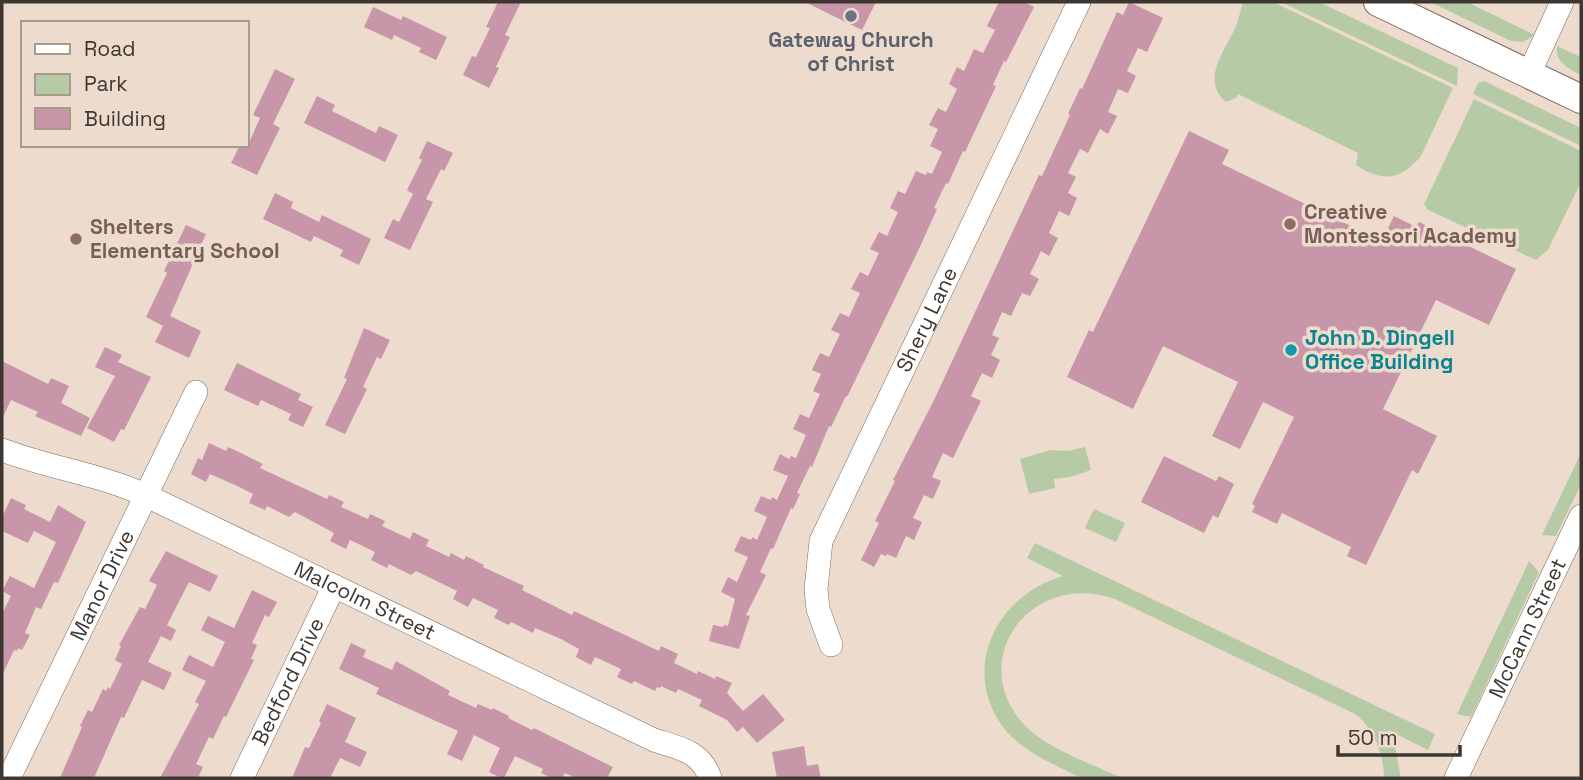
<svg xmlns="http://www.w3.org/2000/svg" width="1583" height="780" font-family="'Space Grotesk',sans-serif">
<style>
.green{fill:#b6cba5}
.building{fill:#c896a9}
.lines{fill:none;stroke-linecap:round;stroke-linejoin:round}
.minor-casing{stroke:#7a6b5d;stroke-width:24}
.major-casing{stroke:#7a6b5d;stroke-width:30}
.minor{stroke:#fff;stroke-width:23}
.major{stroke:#fff;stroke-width:28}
.worship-dot{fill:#6b7280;stroke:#eddccd;stroke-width:2.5}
.education-dot{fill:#8d6e63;stroke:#eddccd;stroke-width:2.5}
.culture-dot{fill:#0f9aa8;stroke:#eddccd;stroke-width:2.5}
.labels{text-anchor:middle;stroke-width:7;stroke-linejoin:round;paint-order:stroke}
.worship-label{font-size:21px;font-weight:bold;fill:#5b616d;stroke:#eddccd}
.education-label{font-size:21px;font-weight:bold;fill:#785e54;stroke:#eddccd;text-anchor:start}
.street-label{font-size:21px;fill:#3e3731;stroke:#eddccd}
.culture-label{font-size:21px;font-weight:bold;fill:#0d838f;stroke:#eddccd;text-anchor:start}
</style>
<rect width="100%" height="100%" fill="#eddccd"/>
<g class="green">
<path d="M1243 2H1273L1453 88 1421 156C1400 181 1382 182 1356 165L1358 153 1238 94 1236 98 1226 102C1199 80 1227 48 1237 24 1239 17 1241 9 1243 2Z"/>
<polygon points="1281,2 1319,2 1458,68 1457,86"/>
<polygon points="1430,2 1467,2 1535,35 1523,42 1511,41"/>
<path d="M1557 46 1581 57V75C1568 68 1555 63 1557 46Z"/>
<polygon points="1484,81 1581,128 1581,146 1473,94 1478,83"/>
<polygon points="1474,99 1581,151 1581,182 1548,250 1536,260 1428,210 1424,204"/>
<polygon points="1085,447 1091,470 1070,477 1054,479 1055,488 1029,494 1020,459 1051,450 1068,451"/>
<polygon points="1581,453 1581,484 1556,536 1542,535"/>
<polygon points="1094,509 1125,523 1116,542 1085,528"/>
<path d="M1035 543 1435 734 1428 750 1388 730 1395 747 1401 778H1384C1384 755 1374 728 1355 714L1115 599C1036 571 968 652 1019 719 1041 747 1090 763 1122 778 1110 778 1096 780 1084 778 1075 776 1064 769 1055 765 1037 756 1021 747 1007 732 958 673 994 596 1063 576L1027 558Z"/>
<polygon points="1529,561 1539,572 1471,717 1457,714"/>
</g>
<g class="building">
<polygon points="498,2 521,2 505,35 510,37 496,67 499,68 489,88 463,75 472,56 476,57 490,28 486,27"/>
<polygon points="805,2 876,2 862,30"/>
<polygon points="999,2 1024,2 1034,7 1006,62 1004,61 993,85 996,86 965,152 963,151 948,184 946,183 934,208 937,209 918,251 847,397 846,396 831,427 829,426 812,467 810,466 797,493 800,494 793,509 791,508 773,549 771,548 760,572 766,575 746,615 750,616 739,649 709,641 713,625 723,627 724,625 728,626 735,599 721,592 728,577 737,582 748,557 734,551 741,536 751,540 752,537 757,540 767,517 754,511 761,496 771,500 772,497 777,500 788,476 773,470 780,454 789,459 791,456 796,458 806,435 793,429 800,414 809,418 820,394 813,391 821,374 812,370 820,353 829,357 840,334 831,330 840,313 849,317 860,293 851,289 860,272 868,276 879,253 870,249 879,232 887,236 898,212 890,208 898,191 905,194 916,171 926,175 927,172 932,174 942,152 930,146 938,129 929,125 938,108 946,112 957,89 949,84 957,67 964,71 974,49 983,53 995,30 987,26"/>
<polygon points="1129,2 1163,18 1147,52 1138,48 1127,71 1136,76 1128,93 1118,89 1108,112 1117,116 1108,134 1100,129 1088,153 1080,149 1068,173 1076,177 1068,193 1077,198 1069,216 1059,211 1049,233 1058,238 1049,256 1041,251 1030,274 1039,279 1030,296 1022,293 1011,316 1002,312 992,335 999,338 991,355 1000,360 992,378 982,373 971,396 981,401 953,458 943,453 932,477 941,481 933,499 924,495 913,518 922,522 914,540 906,536 896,558 887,554 886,556 881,554 874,567 861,560 879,523 875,521 895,481 893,480 934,400 1039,175 1042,176 1070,115 1068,114 1080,88 1082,89 1117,12 1123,15"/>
<polygon points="373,7 401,20 403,16 447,37 436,60 419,52 421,48 394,35 392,40 364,27"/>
<polygon points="275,69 295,79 273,124 280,128 257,175 231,163 240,145 248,145 260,118 253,115"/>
<polygon points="317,96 335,105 332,111 376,133 379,126 398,135 385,162 304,123"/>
<polygon points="1189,131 1229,150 1222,164 1382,241 1394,216 1416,227 1419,222 1516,269 1489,325 1436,300 1383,409 1437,436 1418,474 1412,470 1366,565 1347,556 1351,547 1282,513 1277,524 1252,512 1255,506 1252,504 1294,417 1263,402 1240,449 1212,436 1238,382 1163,346 1133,409 1067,377 1089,330 1093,332"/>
<polygon points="427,141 453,153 444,171 441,169 426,199 433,202 410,250 384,238 393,219 399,222 413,194 407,190 422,160 419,158"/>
<polygon points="275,193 293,202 291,208 319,222 322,215 371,239 359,265 340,256 343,250 314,236 311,242 263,219"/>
<polygon points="186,225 206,234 170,316 201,331 189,358 155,342 163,326 146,317 167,273 164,271"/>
<polygon points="364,328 390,340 381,359 377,357 363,387 367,389 345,434 325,425 347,379 344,378"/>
<polygon points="105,347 122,355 118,362 151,377 124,430 121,429 114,442 87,428 115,376 95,367"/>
<polygon points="2,361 48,384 51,378 69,386 61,403 90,418 81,436 35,416 38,412 11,400 2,419"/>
<polygon points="237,363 301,394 298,400 313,407 303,427 288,420 291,414 261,400 258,406 224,390"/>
<polygon points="209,443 226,451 228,447 243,454 263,464 260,468 327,499 329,495 344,502 341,507 368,519 370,514 385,521 382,526 410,539 413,532 429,540 426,546 449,557 451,553 464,560 466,556 484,565 483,567 524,586 522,590 572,615 574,611 659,651 661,646 678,654 674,663 697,674 698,671 715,679 716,676 732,683 727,693 743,711 763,694 785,720 757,743 743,727 737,732 727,720 699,706 702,700 678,689 676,693 661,686 660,688 657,687 655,691 634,681 632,684 617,677 621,669 595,657 591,665 576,657 579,649 561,639 535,628 533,633 511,622 509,625 494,618 498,610 473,598 468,607 453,599 457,591 416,571 411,575 389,564 387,568 371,560 375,552 350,540 346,549 330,541 334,533 295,512 289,517 267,506 265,510 249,503 253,494 235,485 210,474 206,482 191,474 198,458 202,460"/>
<polygon points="1164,456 1216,481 1219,476 1234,484 1218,518 1213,515 1204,533 1141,502"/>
<polygon points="11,498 26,505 24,509 50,522 58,505 86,522 58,583 54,582 41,609 36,607 25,633 30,635 22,650 18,648 17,651 14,650 2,676 2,614 11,596 2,591 10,576 34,588 56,542 34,531 28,543 2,531 2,517"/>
<polygon points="166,551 218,576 210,592 189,582 167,625 176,630 171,641 161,636 148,662 172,673 164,690 142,680 124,718 121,717 94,778 60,778 82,727 80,726 88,710 92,712 103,689 106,691 108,687 110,689 122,664 115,660 121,646 119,645 140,607 145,609 157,585 149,581"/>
<polygon points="252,590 277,602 269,617 265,615 252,643 257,645 251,659 254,660 226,717 224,716 213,739 209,737 196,764 203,767 198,778 160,778 199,704 195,702 206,681 182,670 189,655 213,667 225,642 201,630 208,616 234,628"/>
<polygon points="351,643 366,650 363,657 392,670 396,661 450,691 448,695 476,708 478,704 492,710 493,708 509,716 508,718 532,730 534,728 613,767 607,778 576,778 565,773 562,778 551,778 541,773 543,769 515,756 504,778 501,778 489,772 500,748 474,735 462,761 447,754 458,731 376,694 379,688 339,669"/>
<polygon points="327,704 356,718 345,742 367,752 360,767 340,758 330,778 292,778 305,747 309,748 321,723 319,721"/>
<polygon points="804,746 807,766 818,764 821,778 777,778 772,752"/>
</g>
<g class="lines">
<g class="minor-casing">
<g id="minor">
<polyline points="1529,74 1562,2"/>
<path id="s1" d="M2 450C49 468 99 474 145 495L654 740C679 748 701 751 710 778"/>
<path id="s2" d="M831 645 818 609 816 589 821 541 1079 2"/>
<path id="s3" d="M9 778 196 392"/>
<path id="s4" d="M242 778 334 586"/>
<path id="s5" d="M1456 778 1581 516"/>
</g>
</g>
<g class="major-casing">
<polyline id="major" points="1378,2 1581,99"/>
</g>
<use href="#minor" class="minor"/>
<use href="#major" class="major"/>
</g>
<circle class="worship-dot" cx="851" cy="16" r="7"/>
<g class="education-dot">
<circle cx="1290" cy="224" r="7"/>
<circle cx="76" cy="239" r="7"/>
</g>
<circle class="culture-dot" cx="1291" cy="350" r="7"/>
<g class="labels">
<g class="worship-label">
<text x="851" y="47">Gateway Church<tspan x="851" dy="24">of Christ</tspan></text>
</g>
<g class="education-label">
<text x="1304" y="219">Creative<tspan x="1304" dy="24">Montessori Academy</tspan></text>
<text x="90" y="234">Shelters<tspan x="90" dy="24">Elementary School</tspan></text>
</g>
<g class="street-label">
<text dy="7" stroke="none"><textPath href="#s2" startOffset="352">Shery Lane</textPath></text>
<text dy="7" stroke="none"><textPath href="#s3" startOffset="214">Manor Drive</textPath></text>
<text dy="7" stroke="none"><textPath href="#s1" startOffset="394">Malcolm Street</textPath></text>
<text dy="7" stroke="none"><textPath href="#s5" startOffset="166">McCann Street</textPath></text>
<text dy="7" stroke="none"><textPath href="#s4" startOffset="107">Bedford Drive</textPath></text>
</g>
<g class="culture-label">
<text x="1305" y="345">John D. Dingell<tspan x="1305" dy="24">Office Building</tspan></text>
</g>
</g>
<rect width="1583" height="780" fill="none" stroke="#3e3731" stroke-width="7"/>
<rect x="21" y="21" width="228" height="126" fill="#eddccd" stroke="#a79a8f" stroke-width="2"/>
<rect x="35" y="44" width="35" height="10" fill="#ffffff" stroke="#a79a8f" stroke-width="2"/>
<text x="84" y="56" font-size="21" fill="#3e3731">Road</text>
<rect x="35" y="74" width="35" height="21" fill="#b6cba5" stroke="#a79a8f" stroke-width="2"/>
<text x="84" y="91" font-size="21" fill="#3e3731">Park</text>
<rect x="35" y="108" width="35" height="21" fill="#c896a9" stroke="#a79a8f" stroke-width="2"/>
<text x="84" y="126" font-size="21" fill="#3e3731">Building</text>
<path d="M1338 745v10h122v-10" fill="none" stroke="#3e3731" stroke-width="3.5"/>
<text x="1348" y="745" font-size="21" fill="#3e3731" stroke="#eddccd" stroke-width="5" paint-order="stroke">50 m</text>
</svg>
